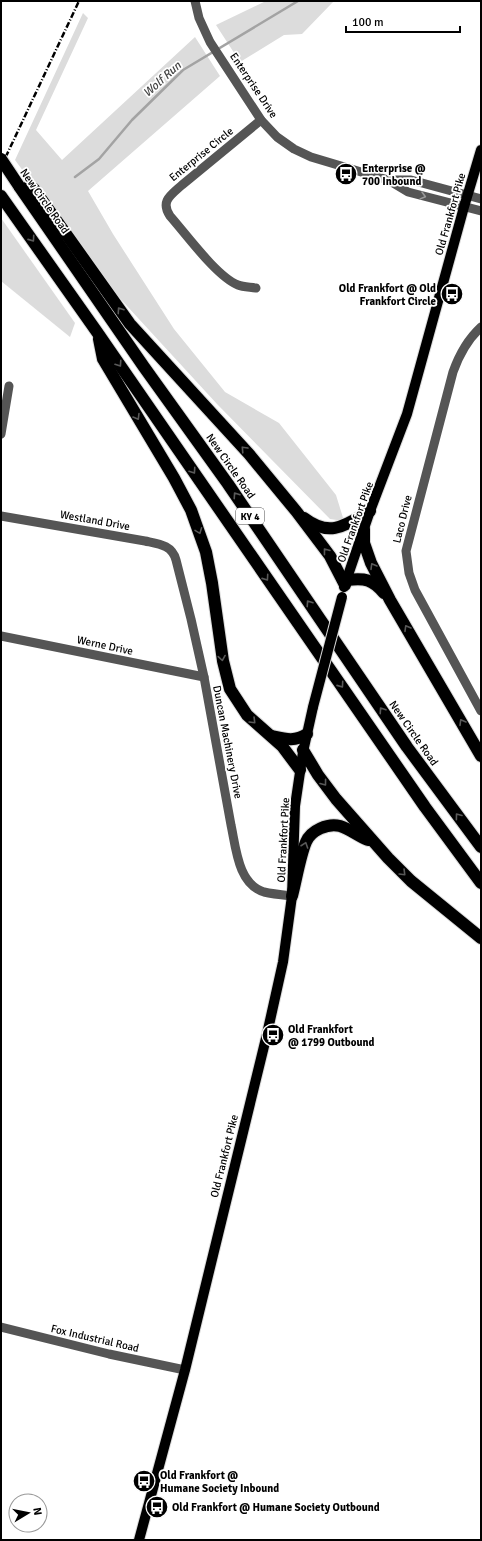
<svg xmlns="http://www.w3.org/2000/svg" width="482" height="1541" font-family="Signika,sans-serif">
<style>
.green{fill:#dcdcdc}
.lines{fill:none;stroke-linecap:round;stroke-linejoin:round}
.stream{stroke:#a3a3a3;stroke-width:2.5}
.major-casing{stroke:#dbdbdb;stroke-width:12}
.highway-casing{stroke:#dbdbdb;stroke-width:14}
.minor{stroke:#555;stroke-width:9}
.major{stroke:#000;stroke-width:10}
.highway{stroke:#000;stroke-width:12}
.rail{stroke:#000;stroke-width:2.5;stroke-dasharray:6 2 1 2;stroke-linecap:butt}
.major-bridge-casing{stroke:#dbdbdb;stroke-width:12;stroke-linecap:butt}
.highway-bridge-casing{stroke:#dbdbdb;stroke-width:14;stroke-linecap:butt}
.major-bridge{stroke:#000;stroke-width:10}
.highway-bridge{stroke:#000;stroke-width:12}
.oneway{stroke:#999}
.oneway2{stroke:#595959}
.labels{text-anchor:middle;stroke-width:3.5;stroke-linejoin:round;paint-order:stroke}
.shield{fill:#fff;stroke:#4c4c4c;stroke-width:1}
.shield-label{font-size:10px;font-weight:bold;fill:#000}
.street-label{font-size:11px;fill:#000;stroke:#fff}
.poi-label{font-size:11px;font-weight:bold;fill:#000;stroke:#fff;text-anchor:start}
.water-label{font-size:12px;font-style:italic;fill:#444;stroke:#fff}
</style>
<rect width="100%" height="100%" fill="#fff"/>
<g class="green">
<polygon points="266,1 334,1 302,34 284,35 240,62 216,25"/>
<polygon points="83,13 88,18 36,130 62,160 195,37 220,76 88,191 113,234 174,329 225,392 279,423 336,495 344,521 330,519 217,404 104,281 15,160"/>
<polygon points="1,218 75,323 70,337 1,281"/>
</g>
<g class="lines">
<polyline class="stream" points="75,177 99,159 132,120 183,70 298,1"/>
<g class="major-casing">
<g id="major">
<polyline points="344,587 370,511 407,414 464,207 481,150"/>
<polyline points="139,1540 185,1370 267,1034 283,962 292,896 295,806 303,752 313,707"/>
</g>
</g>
<g class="highway-casing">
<g id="highway">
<polyline points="19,186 144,367 228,484 407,747 481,847"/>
<polyline points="19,186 34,189 130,324 249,454 296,511 330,556 345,585"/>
<polyline points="1,196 97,332 425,807 481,883"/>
<polyline points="99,339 103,359 174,478 191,510 206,552 212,583 223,661 230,689 247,715 282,746 300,770"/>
<path d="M304 518C330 538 346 525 370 511"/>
<polyline points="364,529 364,543 371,563 390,600 481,756"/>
<path d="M347 580C365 578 372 579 384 593"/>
<path d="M272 736C285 739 295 742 307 734"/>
<polyline points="303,750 318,775 336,799 388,858 411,881 481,938"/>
<path d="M292 896C296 881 300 856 306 842 311 830 328 823 340 826 350 829 358 836 368 840"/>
</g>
</g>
<g class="minor">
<polyline points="195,1 199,18 210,42 261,120 277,137 294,149 311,157 388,180 408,192 481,211"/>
<polyline points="390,180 411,180 481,199"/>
<path d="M256 288C250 287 243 287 238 285 217 277 186 234 170 216 160 201 171 195 182 185L261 120"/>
<path d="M481 327C467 340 459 355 453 372L406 551 409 573 415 590 481 711"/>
<polyline points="1,434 9,386"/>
<path d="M1 516 145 541C159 544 172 545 176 560L191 619 204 677 231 825C236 848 238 884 264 892 273 894 283 895 292 896"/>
<polyline points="1,636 204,677"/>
<polyline points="1,1327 109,1354 185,1370"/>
</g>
<use href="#major" class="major"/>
<use href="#highway" class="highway"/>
<polyline class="rail" points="1,167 79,1"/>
<g class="major-bridge-casing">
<polyline id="major-bridge" points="313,707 342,597"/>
</g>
<g class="highway-bridge-casing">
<polyline id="highway-bridge" points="1,159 19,186"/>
</g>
<use href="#major-bridge" class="major-bridge"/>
<use href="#highway-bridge" class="highway-bridge"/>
</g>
<defs><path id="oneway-chevron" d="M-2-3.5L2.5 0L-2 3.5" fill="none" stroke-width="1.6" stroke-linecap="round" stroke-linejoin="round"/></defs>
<use class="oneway" href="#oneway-chevron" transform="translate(423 196) rotate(15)"/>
<g class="oneway2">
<use href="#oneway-chevron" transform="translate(32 239) rotate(55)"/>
<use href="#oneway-chevron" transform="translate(120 310) rotate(-124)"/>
<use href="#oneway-chevron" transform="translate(119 364) rotate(56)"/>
<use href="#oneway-chevron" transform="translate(137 417) rotate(59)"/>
<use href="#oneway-chevron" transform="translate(244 449) rotate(-133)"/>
<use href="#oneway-chevron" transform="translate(193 471) rotate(56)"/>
<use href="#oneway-chevron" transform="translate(236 495) rotate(-124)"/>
<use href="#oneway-chevron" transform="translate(199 531) rotate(69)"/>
<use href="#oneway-chevron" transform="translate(326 551) rotate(-128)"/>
<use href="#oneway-chevron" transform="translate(373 566) rotate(-120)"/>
<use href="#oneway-chevron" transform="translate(266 578) rotate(55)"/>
<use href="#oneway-chevron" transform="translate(309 603) rotate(-124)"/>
<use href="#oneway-chevron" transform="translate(407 628) rotate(-120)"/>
<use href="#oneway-chevron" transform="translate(222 658) rotate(81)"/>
<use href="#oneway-chevron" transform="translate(341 685) rotate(55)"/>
<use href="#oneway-chevron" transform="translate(382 710) rotate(-124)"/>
<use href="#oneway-chevron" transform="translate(253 721) rotate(45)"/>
<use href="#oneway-chevron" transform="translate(462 722) rotate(-120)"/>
<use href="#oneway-chevron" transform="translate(324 783) rotate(53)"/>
<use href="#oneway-chevron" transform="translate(458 816) rotate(-127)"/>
<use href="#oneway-chevron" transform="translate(305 845) rotate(-71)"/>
<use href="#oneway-chevron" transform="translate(403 873) rotate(45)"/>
</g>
<defs>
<g id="bus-disc" transform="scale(1.15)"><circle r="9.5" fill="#000" stroke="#fff"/><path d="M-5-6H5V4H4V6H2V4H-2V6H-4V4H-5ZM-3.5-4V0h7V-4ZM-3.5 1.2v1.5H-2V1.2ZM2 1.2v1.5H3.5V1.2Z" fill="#fff"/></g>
</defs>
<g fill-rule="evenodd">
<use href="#bus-disc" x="346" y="174"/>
<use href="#bus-disc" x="452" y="294"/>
<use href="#bus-disc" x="273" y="1035"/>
<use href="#bus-disc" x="144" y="1481"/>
<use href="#bus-disc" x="157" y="1507"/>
</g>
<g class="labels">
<rect class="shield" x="236" y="508" width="28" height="16" rx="3"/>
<g class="shield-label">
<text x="250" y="520">KY 4</text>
</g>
<g class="street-label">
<text transform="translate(254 85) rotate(56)" y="4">Enterprise Drive</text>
<text transform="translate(201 154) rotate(-39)" y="4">Enterprise Circle</text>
<text transform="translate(45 201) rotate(55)" y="4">New Circle Road</text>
<text transform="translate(450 214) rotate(-74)" y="4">Old Frankfort Pike</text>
<text transform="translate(231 466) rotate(55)" y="4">New Circle Road</text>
<text transform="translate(402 519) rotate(-76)" y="4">Laco Drive</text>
<text transform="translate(95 520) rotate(10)" y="4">Westland Drive</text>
<text transform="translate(355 522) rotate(-70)" y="4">Old Frankfort Pike</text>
<text transform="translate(105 645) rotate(12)" y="4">Werne Drive</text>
<text transform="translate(414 733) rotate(55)" y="4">New Circle Road</text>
<text transform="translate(228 742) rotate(79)" y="4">Duncan Machinery Drive</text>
<text transform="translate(283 840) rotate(-87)" y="4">Old Frankfort Pike</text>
<text transform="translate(224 1156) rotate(-76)" y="4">Old Frankfort Pike</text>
<text transform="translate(95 1338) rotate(13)" y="4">Fox Industrial Road</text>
</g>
<g class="poi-label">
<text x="362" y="172">Enterprise @<tspan x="362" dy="13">700 Inbound</tspan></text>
<text x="436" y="292" text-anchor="end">Old Frankfort @ Old<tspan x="436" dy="13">Frankfort Circle</tspan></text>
<text x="288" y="1033">Old Frankfort<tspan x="288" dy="13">@ 1799 Outbound</tspan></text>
<text x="160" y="1479">Old Frankfort @<tspan x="160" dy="13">Humane Society Inbound</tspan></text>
<text x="172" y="1511">Old Frankfort @ Humane Society Outbound</text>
</g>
<g class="water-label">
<text transform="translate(162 79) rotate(-42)" y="4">Wolf Run</text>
</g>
</g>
<rect width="482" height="1541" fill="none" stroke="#000000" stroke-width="4"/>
<g transform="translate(28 1513) rotate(80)"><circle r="19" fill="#ffffff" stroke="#999999"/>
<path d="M0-3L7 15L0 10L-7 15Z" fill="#000000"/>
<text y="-6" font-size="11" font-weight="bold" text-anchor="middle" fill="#000000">N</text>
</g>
<path d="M346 26v6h114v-6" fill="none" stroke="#000000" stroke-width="2"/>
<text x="352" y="26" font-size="12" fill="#000000" stroke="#ffffff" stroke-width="3" paint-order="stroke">100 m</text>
</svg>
